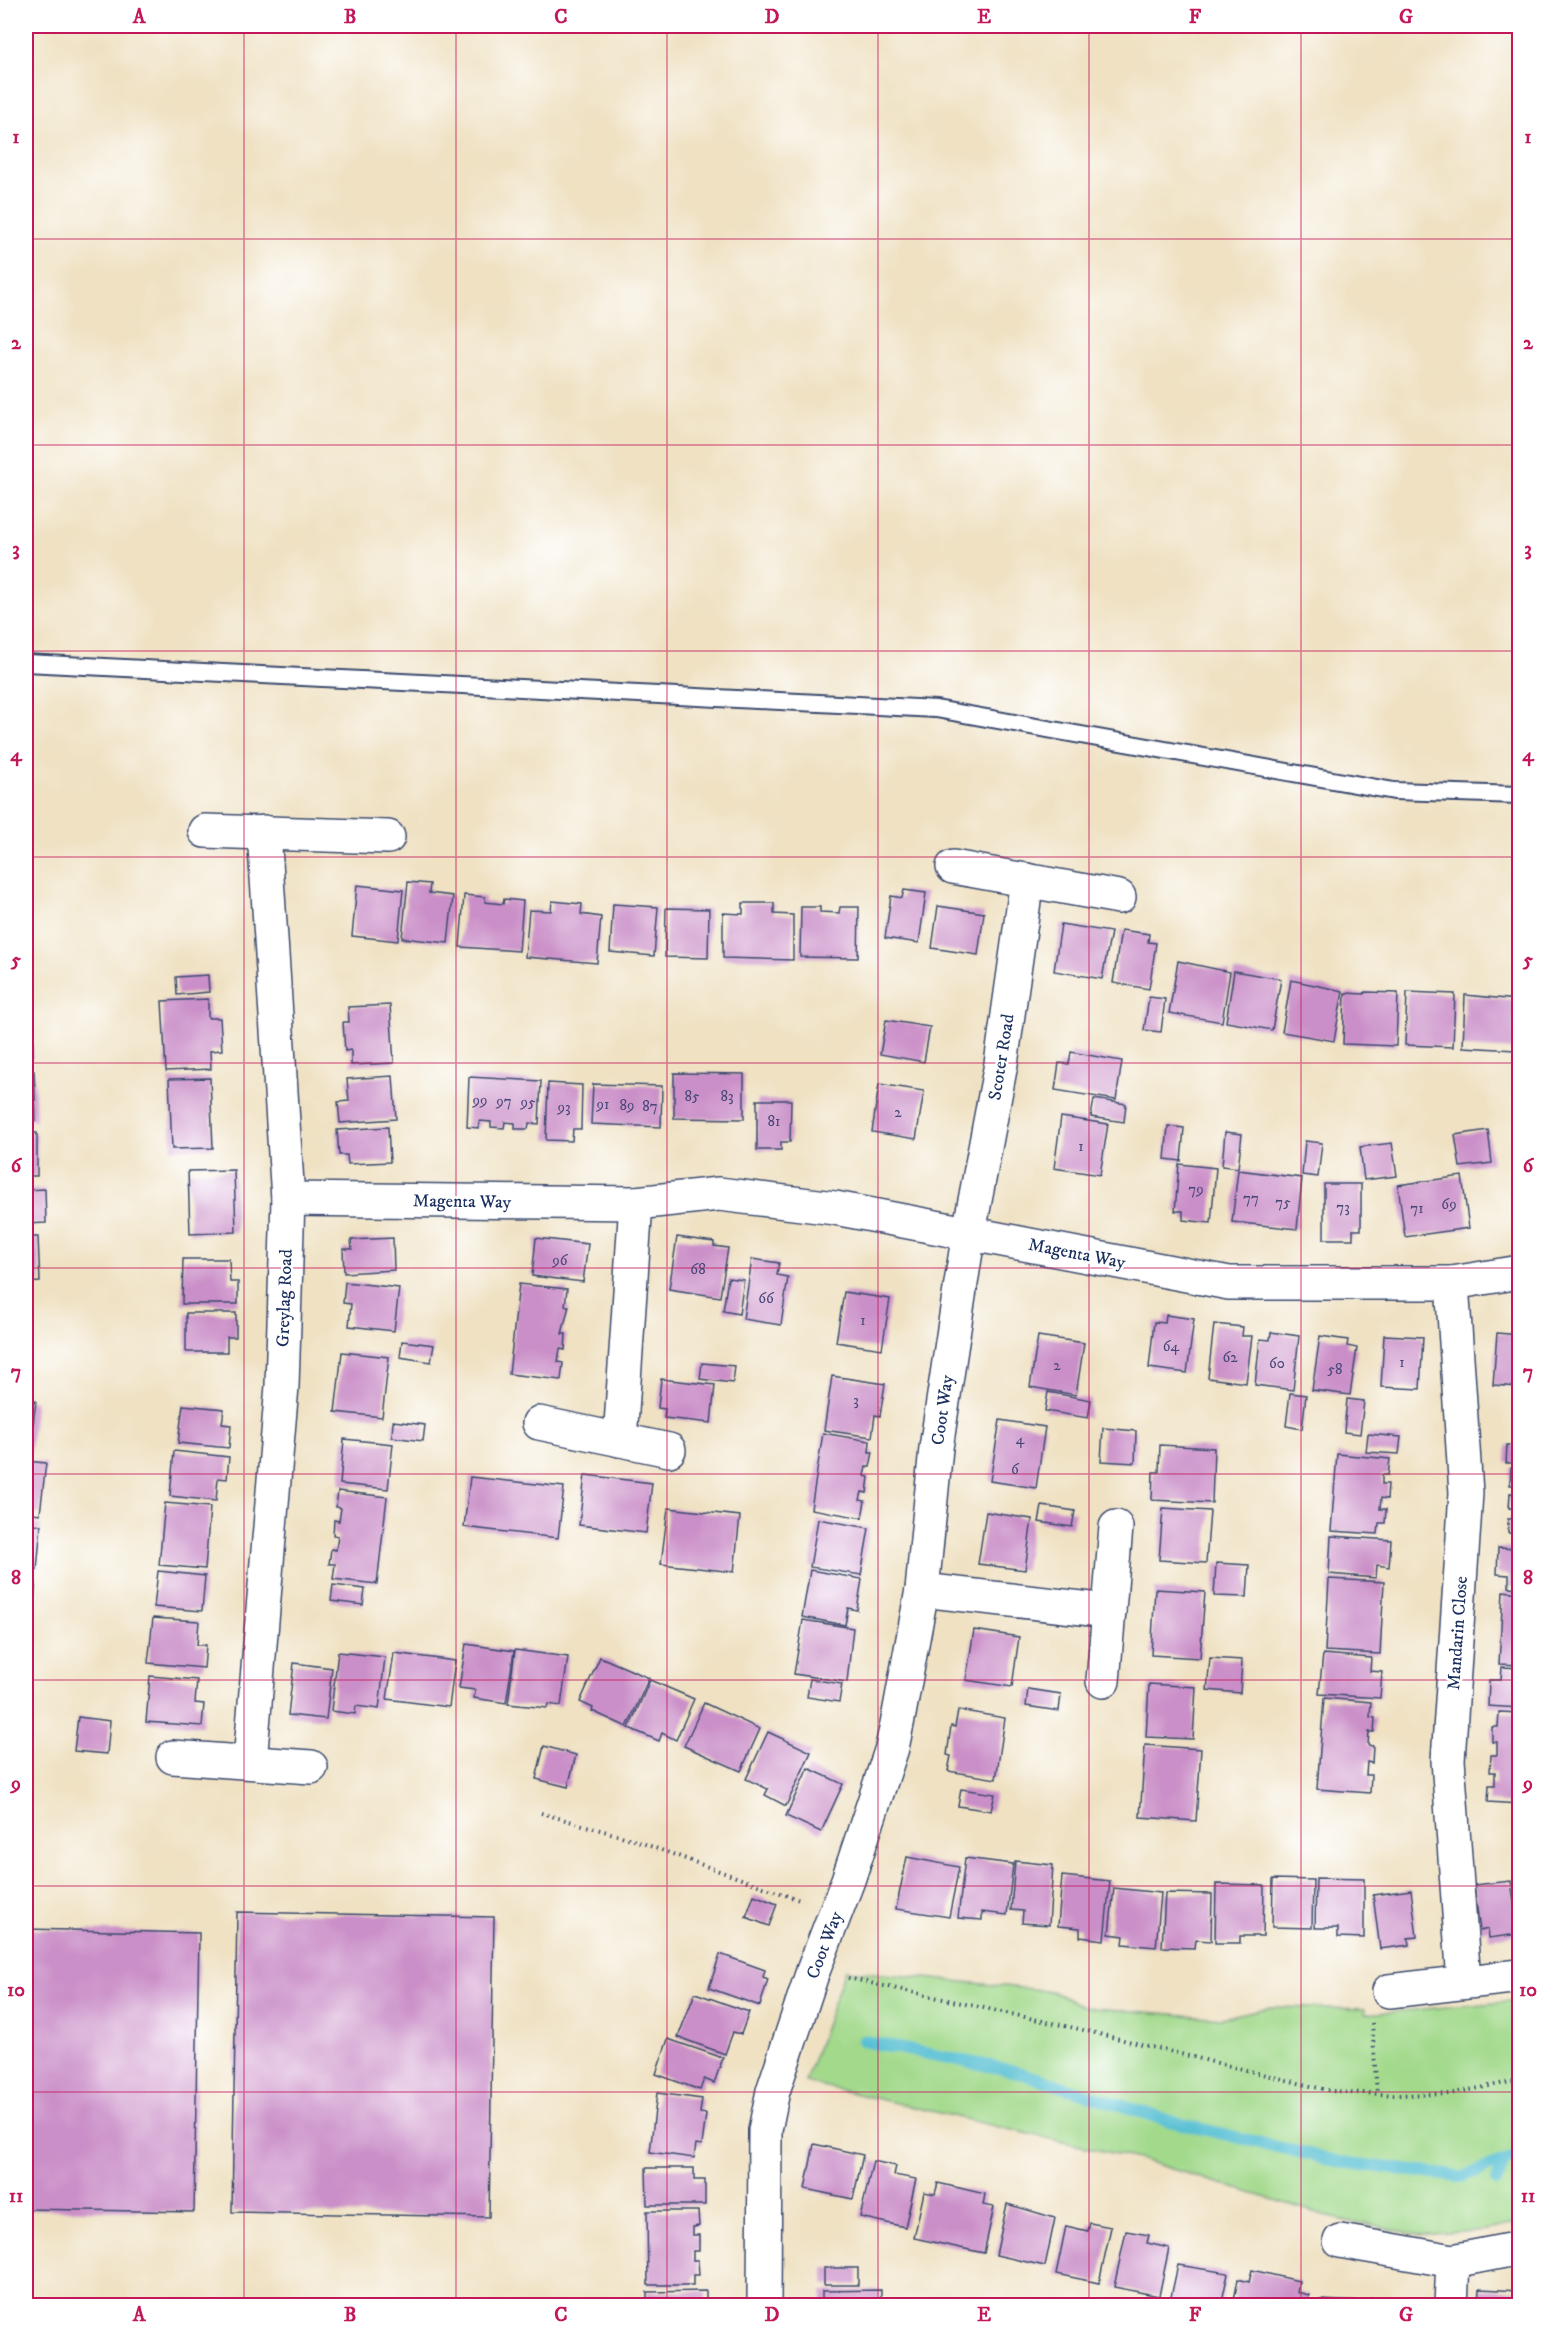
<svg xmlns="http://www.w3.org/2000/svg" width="1545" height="2331" font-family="'IM FELL DW Pica',serif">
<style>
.green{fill:#a2d98b;stroke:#5e8474;stroke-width:1.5}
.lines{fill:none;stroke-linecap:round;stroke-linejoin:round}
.stream{stroke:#56bfd3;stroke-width:12}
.building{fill:#ca8fc8}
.service-casing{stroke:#3b4a6d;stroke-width:20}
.minor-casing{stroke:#3b4a6d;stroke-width:36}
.path{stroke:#3b4a6d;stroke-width:4;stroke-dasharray:1.5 4.5;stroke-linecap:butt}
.service{stroke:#fff;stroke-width:16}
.minor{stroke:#fff;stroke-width:33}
.grid{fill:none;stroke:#c2185b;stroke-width:1.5;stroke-opacity:0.55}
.labels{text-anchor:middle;stroke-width:5;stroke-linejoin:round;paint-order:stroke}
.number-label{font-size:15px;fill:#474778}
.street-label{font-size:18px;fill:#1b2f5e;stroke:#fff}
.neatline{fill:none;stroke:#c2185b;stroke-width:2}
.grid-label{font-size:20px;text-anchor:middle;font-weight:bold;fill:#c2185b}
</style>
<rect width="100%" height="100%" fill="#fff"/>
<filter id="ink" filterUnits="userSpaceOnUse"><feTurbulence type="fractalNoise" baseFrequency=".0167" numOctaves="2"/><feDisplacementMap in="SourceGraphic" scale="12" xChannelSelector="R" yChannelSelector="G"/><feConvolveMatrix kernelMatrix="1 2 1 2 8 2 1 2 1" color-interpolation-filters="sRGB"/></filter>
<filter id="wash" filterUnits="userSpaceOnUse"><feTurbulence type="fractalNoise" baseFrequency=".008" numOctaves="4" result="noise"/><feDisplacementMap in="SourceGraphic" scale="24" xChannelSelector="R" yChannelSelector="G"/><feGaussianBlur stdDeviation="1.35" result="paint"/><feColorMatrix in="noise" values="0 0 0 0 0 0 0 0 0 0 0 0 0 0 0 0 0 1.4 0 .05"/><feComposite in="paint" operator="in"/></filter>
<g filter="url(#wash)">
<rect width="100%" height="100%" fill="#efe1c2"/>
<polygon class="green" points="845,1970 1051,1991 1083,2006 1094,2008 1222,2018 1270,2007 1365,2009 1365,2014 1519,2001 1519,2223 1487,2230 1419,2235 1337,2219 1142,2160 805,2082"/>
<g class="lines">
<g class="stream">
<polyline points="863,2041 1014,2071 1173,2122 1340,2162 1461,2177 1520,2155"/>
<polyline points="1497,2181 1504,2161"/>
</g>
</g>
<g id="blocks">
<g class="building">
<polygon points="408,882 430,884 429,893 453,896 448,943 402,938"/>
<polygon points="357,885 403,890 398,941 352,936"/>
<polygon points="904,890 926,893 919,943 885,938 891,896 902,898"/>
<polygon points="464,895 485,897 485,902 503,904 504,899 523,901 519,951 460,947"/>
<polygon points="552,901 582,904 581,914 601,917 597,963 525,957 529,910 551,911"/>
<polygon points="743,903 774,903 774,914 793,915 793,960 723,958 723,913 743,914"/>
<polygon points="613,904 658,907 654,956 610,952"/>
<polygon points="938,906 984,913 978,955 932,948"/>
<polygon points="801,907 820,907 820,912 839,913 840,907 859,907 858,958 800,957"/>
<polygon points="666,908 709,909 708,958 665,957"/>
<polygon points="1061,924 1111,932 1102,979 1054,971"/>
<polygon points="1121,930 1149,934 1148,942 1156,943 1149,989 1113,983"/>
<polygon points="1178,961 1230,972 1222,1022 1169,1013"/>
<polygon points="1234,971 1281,979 1272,1030 1226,1022"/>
<polygon points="208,975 209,992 177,995 176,977"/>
<polygon points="1291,980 1343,991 1334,1041 1282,1032"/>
<polygon points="1365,992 1398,993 1396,1046 1343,1044 1345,993 1364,994"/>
<polygon points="1407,992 1455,994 1453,1047 1405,1045"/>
<polygon points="1465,995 1517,1000 1515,1050 1463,1047"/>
<polygon points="1149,997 1165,999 1161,1032 1144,1030"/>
<polygon points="208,999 208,1018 220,1018 222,1050 210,1051 211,1069 166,1071 162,1001"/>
<polygon points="390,1005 394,1063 351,1065 351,1050 345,1051 343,1022 349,1022 348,1007"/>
<polygon points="26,1014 32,1014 33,1057 26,1057"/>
<polygon points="886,1020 930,1027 924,1062 880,1054"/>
<polygon points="1071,1052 1122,1061 1116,1100 1055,1090 1059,1063 1069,1064"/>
<polygon points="26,1071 34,1071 36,1120 26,1120"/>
<polygon points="674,1073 744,1074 744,1119 674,1118"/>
<polygon points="393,1076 396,1119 340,1123 338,1102 349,1101 347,1079"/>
<polygon points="469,1077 541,1081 539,1124 529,1123 528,1129 515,1129 515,1123 505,1122 504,1128 491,1127 491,1122 480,1121 479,1128 467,1127"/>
<polygon points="210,1078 213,1148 172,1149 169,1079"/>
<polygon points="548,1083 582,1085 581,1129 573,1129 572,1141 546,1140"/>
<polygon points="593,1084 662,1086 661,1127 591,1124"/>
<polygon points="879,1084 924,1091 916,1139 872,1132"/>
<polygon points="1094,1099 1126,1104 1124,1122 1091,1117"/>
<polygon points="757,1100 791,1100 790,1142 781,1142 781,1150 757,1150"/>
<polygon points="1061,1117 1108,1124 1100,1175 1054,1168"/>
<polygon points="1168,1126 1184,1128 1181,1161 1165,1159"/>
<polygon points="388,1127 390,1162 348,1164 347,1155 339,1155 337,1130"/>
<polygon points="1488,1130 1492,1163 1460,1167 1455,1135"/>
<polygon points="1225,1132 1242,1134 1238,1168 1222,1166"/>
<rect x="26" y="1133" width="11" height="43"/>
<polygon points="1305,1141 1322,1143 1318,1177 1302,1175"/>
<polygon points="1392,1143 1397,1176 1364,1180 1360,1147"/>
<polygon points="1179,1164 1216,1168 1211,1223 1183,1220 1183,1211 1175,1211"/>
<polygon points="234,1170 236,1232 190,1234 188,1171"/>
<polygon points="1238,1170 1302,1178 1297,1229 1232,1222"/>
<polygon points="1462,1176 1469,1228 1405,1237 1398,1185"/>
<polygon points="1324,1184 1361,1184 1361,1230 1353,1230 1353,1239 1324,1239"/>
<polygon points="45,1189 46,1223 26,1224 26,1190"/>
<polygon points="26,1237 38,1237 40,1282 26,1283"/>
<polygon points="677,1237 714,1242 714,1246 728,1248 720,1297 669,1289"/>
<polygon points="393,1238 394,1270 344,1273 343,1249 352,1249 351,1240"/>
<polygon points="536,1238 588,1244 583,1282 532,1276"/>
<polygon points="183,1259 229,1259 230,1282 238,1282 238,1304 182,1304"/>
<polygon points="752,1259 779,1263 777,1275 788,1277 781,1325 743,1319"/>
<polygon points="728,1278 744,1280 739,1314 723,1311"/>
<polygon points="345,1282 399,1288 394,1331 349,1326 351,1304 343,1303"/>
<polygon points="519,1284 567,1289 565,1306 569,1306 562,1334 566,1334 565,1350 560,1349 558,1362 563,1363 561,1380 509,1374"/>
<polygon points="844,1292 890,1299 882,1349 836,1342"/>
<polygon points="186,1313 236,1313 236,1337 227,1337 227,1352 186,1352"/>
<polygon points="1166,1315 1194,1319 1187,1373 1149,1368 1154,1322 1165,1323"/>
<polygon points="1214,1324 1243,1327 1242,1336 1252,1336 1246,1383 1208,1378"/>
<polygon points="1271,1332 1299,1336 1293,1390 1255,1385 1260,1339 1270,1340"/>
<polygon points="1497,1333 1520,1335 1520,1387 1493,1385"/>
<polygon points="1384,1335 1423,1337 1420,1389 1381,1387"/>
<polygon points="1038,1336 1084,1343 1076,1395 1030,1387"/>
<polygon points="1320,1336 1348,1340 1347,1346 1357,1348 1350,1395 1312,1390"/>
<polygon points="402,1341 434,1345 431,1362 400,1357"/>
<polygon points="342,1352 389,1357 382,1417 335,1412"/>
<polygon points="702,1363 735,1366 733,1383 700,1379"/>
<polygon points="832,1376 885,1384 880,1416 875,1415 872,1437 824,1430"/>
<polygon points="661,1379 715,1385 711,1423 664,1418 665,1409 658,1408"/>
<polygon points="1048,1392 1091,1400 1088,1418 1045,1411"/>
<polygon points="1290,1393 1306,1395 1302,1429 1286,1426"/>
<polygon points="1347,1399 1364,1401 1360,1434 1344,1432"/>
<polygon points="26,1400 36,1401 30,1450 26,1449"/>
<polygon points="183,1405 224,1409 222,1424 231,1425 229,1448 178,1443"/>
<polygon points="1000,1420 1045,1427 1036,1488 990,1481"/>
<polygon points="393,1421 425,1425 423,1441 392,1437"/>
<polygon points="1103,1428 1136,1431 1135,1463 1101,1461"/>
<polygon points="823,1433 870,1441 869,1452 873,1452 870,1467 866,1467 864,1476 869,1477 867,1493 862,1492 860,1500 865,1501 862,1518 811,1509"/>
<polygon points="1368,1434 1401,1437 1399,1454 1366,1452"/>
<polygon points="344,1439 393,1444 388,1489 340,1484"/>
<polygon points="1160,1445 1214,1448 1212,1503 1152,1500 1153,1472 1159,1472"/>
<polygon points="1507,1445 1520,1446 1520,1463 1506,1463"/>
<polygon points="174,1451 229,1457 227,1479 218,1478 216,1501 170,1496"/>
<polygon points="1337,1454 1390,1459 1388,1475 1382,1475 1382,1484 1388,1484 1387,1499 1381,1498 1380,1509 1386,1509 1385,1523 1379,1523 1378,1534 1331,1531"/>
<polygon points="26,1461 46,1463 40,1514 26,1512"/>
<polygon points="1511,1468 1520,1468 1520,1545 1513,1545 1514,1533 1508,1533 1508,1519 1515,1519 1515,1509 1509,1508 1510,1493 1516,1494 1516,1485 1510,1485"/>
<polygon points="585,1475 652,1483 646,1533 579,1525"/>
<polygon points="470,1477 564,1487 558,1538 464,1527"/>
<polygon points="338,1491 387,1497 377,1584 333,1579 335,1564 329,1564 331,1549 336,1550 338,1536 333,1535 334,1520 339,1521 341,1508 336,1507"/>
<polygon points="165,1503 210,1507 205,1569 159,1565"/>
<polygon points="1042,1506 1075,1511 1072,1527 1039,1522"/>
<polygon points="668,1508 740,1516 734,1572 661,1564"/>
<polygon points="1163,1508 1210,1511 1206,1563 1159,1560"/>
<polygon points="986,1512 1032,1519 1025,1570 978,1564"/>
<polygon points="818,1519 869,1528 861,1575 810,1567"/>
<polygon points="26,1523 41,1525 37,1570 26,1569"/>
<polygon points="1331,1536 1391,1540 1389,1567 1377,1565 1376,1578 1329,1574"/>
<polygon points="1498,1548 1520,1549 1520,1588 1509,1587 1509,1575 1497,1574"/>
<polygon points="1216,1563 1249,1565 1247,1597 1214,1596"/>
<polygon points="810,1570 862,1579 857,1610 848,1608 845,1625 802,1617"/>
<polygon points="158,1571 205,1576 202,1611 154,1607"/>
<polygon points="1329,1579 1384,1582 1380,1654 1325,1651"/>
<polygon points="26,1581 36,1582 31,1628 26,1628"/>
<polygon points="333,1585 365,1589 363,1605 331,1601"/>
<polygon points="1155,1589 1205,1592 1200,1658 1151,1655"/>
<polygon points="1503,1591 1520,1593 1520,1665 1499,1664"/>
<polygon points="153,1618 199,1621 197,1645 206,1645 204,1668 148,1663"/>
<polygon points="803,1620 853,1628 847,1682 794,1674"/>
<polygon points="974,1630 1019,1637 1012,1687 966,1680"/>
<polygon points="466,1644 514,1651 506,1703 474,1698 475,1690 459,1688"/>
<polygon points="515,1650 568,1657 561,1706 548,1704 547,1708 508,1704"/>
<polygon points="338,1652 385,1657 379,1709 356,1706 355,1714 331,1711"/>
<polygon points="394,1653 455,1661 449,1707 387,1699"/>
<polygon points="1323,1654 1371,1658 1370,1671 1382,1672 1380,1698 1319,1694"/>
<polygon points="600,1657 649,1678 627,1727 592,1711 593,1708 580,1702"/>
<polygon points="1210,1658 1242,1660 1240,1693 1207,1690"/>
<polygon points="294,1663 332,1668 326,1719 288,1715"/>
<polygon points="1502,1667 1520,1668 1520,1708 1488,1706 1489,1680 1501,1680"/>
<polygon points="150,1676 197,1680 195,1703 204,1704 202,1726 146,1722"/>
<polygon points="810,1679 842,1684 839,1702 807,1697"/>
<polygon points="650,1680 694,1699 676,1740 662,1733 659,1741 629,1728"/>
<polygon points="1149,1684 1196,1687 1193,1739 1146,1737"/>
<polygon points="1028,1689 1061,1694 1059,1711 1026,1706"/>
<polygon points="1324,1698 1371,1702 1370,1717 1375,1718 1374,1732 1369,1732 1368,1745 1373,1746 1372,1763 1367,1762 1366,1775 1371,1775 1370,1793 1317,1789"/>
<polygon points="704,1703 760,1729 741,1771 684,1746"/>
<polygon points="958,1710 1005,1718 996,1779 948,1771 951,1756 947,1755 951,1726 955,1727"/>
<polygon points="1499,1712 1520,1713 1520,1804 1488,1802 1489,1785 1495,1785 1495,1772 1490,1772 1491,1755 1497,1755 1497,1742 1492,1742 1492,1727 1498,1727"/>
<polygon points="78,1717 110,1721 107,1754 74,1751"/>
<polygon points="768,1732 811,1752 786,1806 765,1795 768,1789 746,1779"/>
<polygon points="1145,1745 1201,1749 1196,1821 1140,1817"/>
<polygon points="544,1746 576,1755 568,1787 536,1779"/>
<polygon points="808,1768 843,1784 821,1832 786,1816"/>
<polygon points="961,1789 995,1794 991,1811 958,1806"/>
<polygon points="907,1857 959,1867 949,1917 896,1909"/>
<polygon points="965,1858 1013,1864 1007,1915 982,1912 982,1920 958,1918"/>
<polygon points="1015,1861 1053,1865 1049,1925 1022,1923 1023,1911 1011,1910"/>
<polygon points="1062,1876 1110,1881 1104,1940 1080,1937 1080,1928 1058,1926"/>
<polygon points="1316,1878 1364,1879 1364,1938 1338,1937 1338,1928 1315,1928"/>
<polygon points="1273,1879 1313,1880 1312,1928 1272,1927"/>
<polygon points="1511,1881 1518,1934 1489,1938 1488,1929 1480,1931 1474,1885"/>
<polygon points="1216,1884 1264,1885 1263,1936 1240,1936 1240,1943 1215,1943"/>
<polygon points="1114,1888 1161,1893 1156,1947 1123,1944 1124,1936 1109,1934"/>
<polygon points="1411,1890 1417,1937 1408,1938 1409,1945 1380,1949 1373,1895"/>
<polygon points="1165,1893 1212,1894 1211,1941 1196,1940 1195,1948 1162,1947"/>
<polygon points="754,1895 777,1904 769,1926 746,1917"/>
<polygon points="237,1912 494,1917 489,2217 232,2212"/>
<polygon points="26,1929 199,1933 194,2212 26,2209"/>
<polygon points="720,1954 765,1970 763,1977 768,1979 760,2006 709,1988"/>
<polygon points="695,1993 749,2012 741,2034 733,2032 725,2054 678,2037"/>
<polygon points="668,2039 723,2058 714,2083 704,2079 700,2090 656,2074"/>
<polygon points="657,2093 702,2099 700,2113 706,2114 702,2145 696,2144 694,2158 650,2152"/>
<polygon points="814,2144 863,2155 853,2199 805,2189"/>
<polygon points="873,2161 896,2166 894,2175 916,2179 905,2227 860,2217"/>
<polygon points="646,2168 694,2168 694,2180 705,2180 705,2205 647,2205"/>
<polygon points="938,2183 985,2194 983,2205 994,2207 984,2253 914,2238 924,2192 935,2194"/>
<polygon points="1007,2204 1055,2218 1045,2266 996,2255"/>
<polygon points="647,2211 698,2211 699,2226 693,2227 693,2235 699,2235 699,2251 693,2251 693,2260 698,2260 699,2275 693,2275 693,2285 648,2285"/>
<polygon points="1090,2223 1111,2227 1099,2283 1056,2274 1066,2226 1088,2231"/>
<polygon points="1126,2231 1149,2235 1147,2243 1169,2248 1159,2296 1114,2287"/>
<polygon points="1178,2265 1228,2273 1221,2306 1169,2306"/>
<rect x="824" y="2268" width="34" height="17"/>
<polygon points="1252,2270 1299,2281 1297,2292 1309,2295 1306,2306 1233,2306 1238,2279 1249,2282"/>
<polygon points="1480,2289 1520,2291 1520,2306 1479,2306"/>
<polygon points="881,2290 881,2306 822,2306 822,2291"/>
<polygon points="706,2291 706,2306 647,2306 647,2292"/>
<polygon points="1371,2298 1420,2300 1420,2306 1371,2306"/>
<polygon points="1320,2300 1366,2302 1366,2306 1320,2306"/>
</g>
</g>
</g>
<g filter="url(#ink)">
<use href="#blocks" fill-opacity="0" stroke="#3b4a6d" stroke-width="1.5"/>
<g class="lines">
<g class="service-casing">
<polyline id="service" points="26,663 936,709 1394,791 1520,795"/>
</g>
<g class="minor-casing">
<g id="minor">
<polyline points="205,831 388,837"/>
<polyline points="953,867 1119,897"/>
<polyline points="288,1199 636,1203 719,1194 835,1208 1229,1283 1452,1283 1520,1272"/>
<polyline points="1452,1283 1466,1493 1448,1760 1464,1982"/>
<polyline points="539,1423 669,1450"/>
<polyline points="620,1440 636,1203"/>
<polyline points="922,1590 1109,1611"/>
<polyline points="1103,1681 1116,1527"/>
<polyline points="173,1757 311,1767"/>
<polyline points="250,1762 282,1386 288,1199 264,832"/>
<polyline points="1389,1991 1520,1976"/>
<polyline points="1340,2241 1453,2261 1520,2248"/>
<polyline points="764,2306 765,2130 773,2091 813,1971 848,1880 892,1748 899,1714 922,1590 936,1448 957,1309 969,1232 1001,1064 1027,880"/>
<polyline points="1451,2306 1453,2261"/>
</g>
</g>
<g class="path">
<polyline points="541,1813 628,1838 802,1901"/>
<polyline points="848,1978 1079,2029 1331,2091 1396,2095 1449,2094 1520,2080"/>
<polyline points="1372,2023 1377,2094"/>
</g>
<use href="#service" class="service"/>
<use href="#minor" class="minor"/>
</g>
</g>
<path class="grid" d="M244 26V2306M456 26V2306M667 26V2306M878 26V2306M1089 26V2306M1301 26V2306M26 239H1520M26 445H1520M26 651H1520M26 857H1520M26 1063H1520M26 1268H1520M26 1474H1520M26 1680H1520M26 1886H1520M26 2092H1520"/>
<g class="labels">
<g class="number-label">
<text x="692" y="1101">85</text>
<text x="727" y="1101">83</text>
<text x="480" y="1105">99</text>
<text x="504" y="1106">97</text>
<text x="528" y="1107">95</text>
<text x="603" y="1109">91</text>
<text x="627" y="1110">89</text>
<text x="650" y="1111">87</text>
<text x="564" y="1112">93</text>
<text x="898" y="1117">2</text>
<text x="774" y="1126">81</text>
<text x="1081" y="1151">1</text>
<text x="1196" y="1194">79</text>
<text x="1251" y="1203">77</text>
<text x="1283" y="1207">75</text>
<text x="1449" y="1209">69</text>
<text x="1343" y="1212">73</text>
<text x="1417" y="1213">71</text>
<text x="560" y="1265">96</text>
<text x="698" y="1274">68</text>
<text x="766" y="1303">66</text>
<text x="863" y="1325">1</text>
<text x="1171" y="1351">64</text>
<text x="1230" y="1362">62</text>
<text x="1402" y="1367">1</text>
<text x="1277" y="1368">60</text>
<text x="1057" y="1370">2</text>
<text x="1335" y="1374">58</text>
<text x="856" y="1405">3</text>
<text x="1020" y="1444">4</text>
<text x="1015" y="1474">6</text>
</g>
<g class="street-label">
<text transform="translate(1001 1057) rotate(-81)" y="6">Scoter Road</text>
<text transform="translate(462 1201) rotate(1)" y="6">Magenta Way</text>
<text transform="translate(1077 1253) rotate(11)" y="6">Magenta Way</text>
<text transform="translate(284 1298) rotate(-88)" y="6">Greylag Road</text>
<text transform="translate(942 1410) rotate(-82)" y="6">Coot Way</text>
<text transform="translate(1457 1633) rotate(-86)" y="6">Mandarin Close</text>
<text transform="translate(824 1945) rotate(-69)" y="6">Coot Way</text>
</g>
</g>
<rect width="1545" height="2331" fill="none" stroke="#fff" stroke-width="66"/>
<rect x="33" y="33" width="1479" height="2265" class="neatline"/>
<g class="grid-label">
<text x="139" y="23">A</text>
<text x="350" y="23">B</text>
<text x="561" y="23">C</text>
<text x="772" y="23">D</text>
<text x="984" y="23">E</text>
<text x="1195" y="23">F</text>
<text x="1406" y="23">G</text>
<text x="16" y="143">1</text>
<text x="1528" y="143">1</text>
<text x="16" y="349">2</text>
<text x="1528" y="349">2</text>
<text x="16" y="555">3</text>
<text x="1528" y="555">3</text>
<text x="16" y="761">4</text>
<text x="1528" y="761">4</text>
<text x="16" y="966">5</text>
<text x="1528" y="966">5</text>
<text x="16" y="1172">6</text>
<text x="1528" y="1172">6</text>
<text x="16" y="1378">7</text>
<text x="1528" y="1378">7</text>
<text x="16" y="1584">8</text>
<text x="1528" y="1584">8</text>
<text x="16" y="1790">9</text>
<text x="1528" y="1790">9</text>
<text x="16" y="1996">10</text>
<text x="1528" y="1996">10</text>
<text x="16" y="2202">11</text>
<text x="1528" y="2202">11</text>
<text x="139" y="2321">A</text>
<text x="350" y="2321">B</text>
<text x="561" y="2321">C</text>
<text x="772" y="2321">D</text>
<text x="984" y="2321">E</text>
<text x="1195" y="2321">F</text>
<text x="1406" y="2321">G</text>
</g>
</svg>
